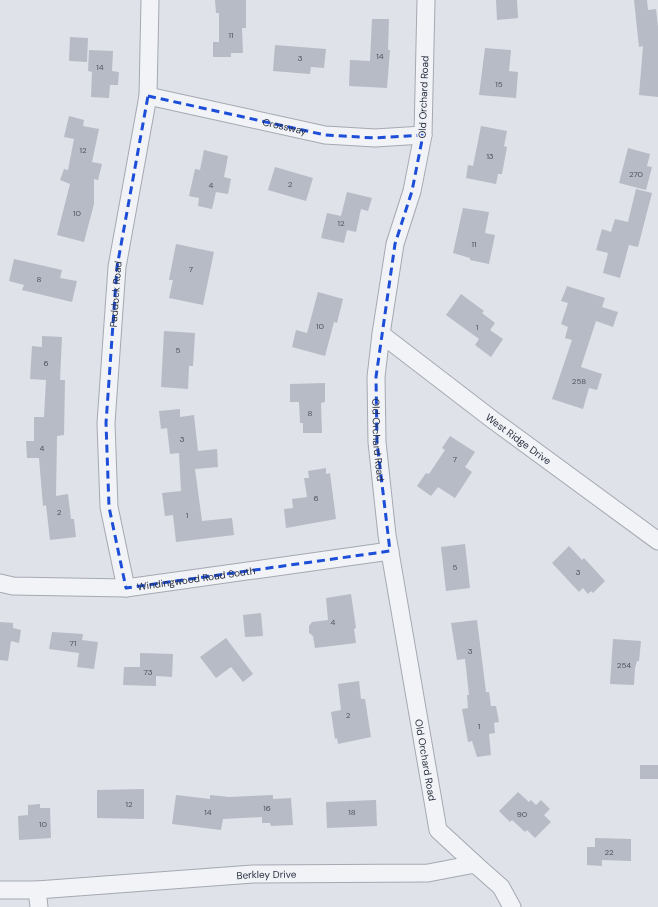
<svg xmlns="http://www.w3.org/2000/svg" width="658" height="907" font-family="'DM Sans',sans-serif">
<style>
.building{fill:#b6bbc5}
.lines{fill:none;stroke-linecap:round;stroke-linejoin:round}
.minor-casing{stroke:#a4a9b2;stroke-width:19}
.minor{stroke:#f2f3f7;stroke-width:17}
.marked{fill:none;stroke:#1d4ed8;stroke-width:3;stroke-dasharray:8 5;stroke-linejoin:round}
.labels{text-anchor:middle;stroke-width:3;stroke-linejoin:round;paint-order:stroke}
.number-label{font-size:8px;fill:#4c5260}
.street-label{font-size:10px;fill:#282f3f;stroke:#eff1f6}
</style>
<rect width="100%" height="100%" fill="#dfe2e8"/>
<g class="building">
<polygon points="215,0 246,0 246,28 242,28 243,53 231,53 231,57 213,57 213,42 219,42 219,13 216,13"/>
<polygon points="496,0 517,0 518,18 497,20"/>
<polygon points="634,0 647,0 648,10 656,9 658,26 658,97 639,95 643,46 639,47"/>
<polygon points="372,19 389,19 388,50 390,50 387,88 349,86 350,60 370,61"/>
<polygon points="70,37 88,38 87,62 69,61"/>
<polygon points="275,45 326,49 324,68 311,67 310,74 273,71"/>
<polygon points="485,48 511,50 509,71 518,72 516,98 479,95"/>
<polygon points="89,50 113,51 112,71 119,72 118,85 110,85 109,98 91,97 92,72 88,71"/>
<polygon points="69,116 84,120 83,126 99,129 92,162 102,164 98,180 94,179 94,204 84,242 57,235 70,184 60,180 64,169 68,170 74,139 64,137"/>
<polygon points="481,126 507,131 504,146 507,147 502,174 498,174 496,184 466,178 468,165 473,166"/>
<polygon points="628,148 650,154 647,166 652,167 646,190 619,183"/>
<polygon points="204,150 228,156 224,177 231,179 228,194 216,192 212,209 198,206 199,198 189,196 195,169 200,170"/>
<polygon points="275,167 313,178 306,201 268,190"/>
<polygon points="636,189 652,193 638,247 629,245 620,278 603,273 608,253 596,250 602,229 611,232 615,219 628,222"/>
<polygon points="347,192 372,198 368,211 361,209 356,232 347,230 344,243 321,238 327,213 341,216"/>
<polygon points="463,208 489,212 485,233 495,235 489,264 470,260 470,258 453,253"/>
<polygon points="176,244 214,252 203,305 169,298 173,280 169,280"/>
<polygon points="14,259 62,270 60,278 77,281 72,302 22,290 24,285 9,281"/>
<polygon points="567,286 605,298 602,307 618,312 613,327 596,321 581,367 602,374 597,390 589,388 583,409 552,399 572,340 565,338 568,327 561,324 568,303 561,301"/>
<polygon points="318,292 343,299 337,323 334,322 325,356 292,347 296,330 307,333"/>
<polygon points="461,294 484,311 482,313 495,323 490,330 503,339 491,357 475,345 479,339 446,315"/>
<polygon points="164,331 195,333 193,366 189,366 188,389 161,387"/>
<polygon points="42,336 62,337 60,380 65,380 64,435 57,436 56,496 68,494 71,519 74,519 76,537 50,540 46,505 43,506 39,458 27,458 26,441 34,441 34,417 44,417 46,380 30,379 32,346 42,347"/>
<polygon points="325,383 325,402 321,403 322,433 303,433 303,423 300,423 299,402 290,402 290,384"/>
<polygon points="180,409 180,417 194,415 198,451 217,449 218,467 195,469 202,521 232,518 234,535 176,542 173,515 165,516 162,493 181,491 179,453 170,454 167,428 161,429 159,411"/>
<polygon points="450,436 475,452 465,467 472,472 455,498 438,487 431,496 417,486 426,473 429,474 445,450 442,448"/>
<polygon points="326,468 326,474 330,473 336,519 286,528 284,509 293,508 292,499 307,497 304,478 309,478 308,471"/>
<polygon points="465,544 470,588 446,591 441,547"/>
<polygon points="569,546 582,560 584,558 605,581 593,593 591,591 588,594 583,588 579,592 552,563"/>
<polygon points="351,594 356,628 354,629 356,643 315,648 313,636 309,633 309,626 312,622 328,620 326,598"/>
<polygon points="261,613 263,636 245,637 243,615"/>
<polygon points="477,620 486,692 489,692 491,706 496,706 499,722 494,723 495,733 489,734 491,755 477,757 472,741 468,742 462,709 468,708 467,695 469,695 465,659 457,660 451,623"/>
<polygon points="0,622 13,623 13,628 21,630 19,643 11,641 8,661 0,660"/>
<polygon points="52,632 83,634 82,640 98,642 94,669 77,667 79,653 49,649"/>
<polygon points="226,638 253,674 243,682 231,667 216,678 200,657"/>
<polygon points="613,639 641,641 639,661 637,661 635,668 634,685 610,684"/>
<polygon points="140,653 173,654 172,677 156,676 156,686 123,685 124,667 140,667"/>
<polygon points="359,681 361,699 365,699 371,737 338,744 337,738 335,739 331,712 341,710 338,684"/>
<rect x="640" y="765" width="18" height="14"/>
<polygon points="144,789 144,819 97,818 97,790"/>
<polygon points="518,792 529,802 531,800 536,805 541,800 550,809 544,815 551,822 535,838 527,830 525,832 512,820 510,822 499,811"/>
<polygon points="176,795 210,799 210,795 229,797 273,795 273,799 291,798 293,825 271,826 270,823 262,823 262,817 223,819 221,830 172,824"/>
<polygon points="376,800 377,826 327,828 326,802"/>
<polygon points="40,804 40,808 50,808 51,838 19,840 18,816 28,815 28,805"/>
<polygon points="595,838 631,839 631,861 602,860 602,866 587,865 587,847 595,847"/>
</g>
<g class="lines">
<g class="minor-casing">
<g id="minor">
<path id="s1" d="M426 0 423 135 412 191 395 244 381 334 376 377 377 442 387 535 438 830 475 864"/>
<path id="s2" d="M148 96 325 135 375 138 423 135"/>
<path id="s3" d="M381 334 493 420 658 541"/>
<path id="s4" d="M0 583 13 586 126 588 390 551"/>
<path id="s5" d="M126 588 109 507 106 423 117 267 148 96 150 0"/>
<path id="s6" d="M0 890H37L253 874 428 873 475 864 501 887 512 907"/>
<polyline points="37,890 39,907"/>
</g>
</g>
<use href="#minor" class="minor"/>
</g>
<path class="marked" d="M148 96 325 135 375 138 423 135 412 191 395 244 376 377 377 442 390 551 126 588 109 507 106 423 117 267Z"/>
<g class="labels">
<g class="number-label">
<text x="231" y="38">11</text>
<text x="380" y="59">14</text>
<text x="300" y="61">3</text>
<text x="100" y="70">14</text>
<text x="499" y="87">15</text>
<text x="83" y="153">12</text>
<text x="490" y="159">13</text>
<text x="636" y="177">270</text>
<text x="290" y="187">2</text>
<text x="211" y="188">4</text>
<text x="77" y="216">10</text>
<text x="341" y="226">12</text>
<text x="474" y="247">11</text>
<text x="191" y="272">7</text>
<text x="39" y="282">8</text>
<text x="320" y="329">10</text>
<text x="477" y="330">1</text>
<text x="178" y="353">5</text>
<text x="46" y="366">6</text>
<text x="579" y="384">258</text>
<text x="310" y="416">8</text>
<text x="182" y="442">3</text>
<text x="42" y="451">4</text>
<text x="455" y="462">7</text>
<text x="316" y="501">6</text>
<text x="59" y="515">2</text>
<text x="187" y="518">1</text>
<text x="455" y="570">5</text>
<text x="578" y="575">3</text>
<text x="333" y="625">4</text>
<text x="73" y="646">71</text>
<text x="470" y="654">3</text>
<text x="624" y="668">254</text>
<text x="148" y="675">73</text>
<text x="348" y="718">2</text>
<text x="479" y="729">1</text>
<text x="129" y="807">12</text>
<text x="267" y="811">16</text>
<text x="208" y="815">14</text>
<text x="352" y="815">18</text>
<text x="522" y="817">90</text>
<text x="43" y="827">10</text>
<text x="609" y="855">22</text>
</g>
<g class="street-label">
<text transform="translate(423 97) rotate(-88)" y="4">Old Orchard Road</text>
<text dy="4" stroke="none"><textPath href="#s2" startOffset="140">Crossway</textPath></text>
<text dy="4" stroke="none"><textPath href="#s5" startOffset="296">Paddock Road</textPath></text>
<text dy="4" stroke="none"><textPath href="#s3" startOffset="173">West Ridge Drive</textPath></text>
<text dy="4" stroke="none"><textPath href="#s1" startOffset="445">Old Orchard Road</textPath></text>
<text dy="4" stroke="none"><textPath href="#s4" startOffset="197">Windingwood Road South</textPath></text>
<text dy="4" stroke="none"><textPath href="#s1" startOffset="769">Old Orchard Road</textPath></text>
<text dy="4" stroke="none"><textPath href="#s6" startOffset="267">Berkley Drive</textPath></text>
</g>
</g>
</svg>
